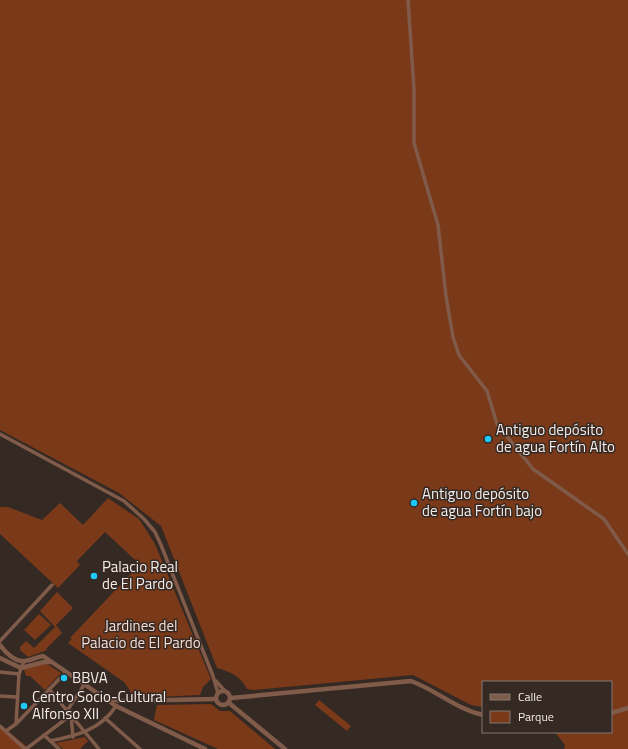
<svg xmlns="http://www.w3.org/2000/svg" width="628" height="749" font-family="'Titillium Web',sans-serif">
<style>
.green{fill:#7a3918}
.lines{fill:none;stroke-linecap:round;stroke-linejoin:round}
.minor{stroke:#805b4a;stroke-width:3.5}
.tertiary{stroke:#805b4a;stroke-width:4.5}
.poi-dot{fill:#1dc9fd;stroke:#352924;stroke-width:1.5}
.labels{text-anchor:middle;stroke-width:3;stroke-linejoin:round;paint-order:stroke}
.poi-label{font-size:15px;fill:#f4ece9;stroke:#352924;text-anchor:start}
.park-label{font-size:15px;fill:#f7ded3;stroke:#352924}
</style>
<rect width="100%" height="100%" fill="#352924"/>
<g class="green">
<path d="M0 0H628V749H564L565 745 555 732H611V682H483V707L471 705 413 675 254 690 247 689C240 676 231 672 217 668L161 526 119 493 0 430Z"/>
<polygon points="108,498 139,519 155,544 211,679 203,687 200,695 133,698 129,689 124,682 68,643 72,639 70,638 140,564 138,561 134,559 105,532 77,561 80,565 58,588 0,534 0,507 8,507 42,520 60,503 83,525"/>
<polygon points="57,592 73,608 56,625 62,633 46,649 47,650 28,657 20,650 20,647 26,641 34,648 55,627 40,611"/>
<polygon points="39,614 51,625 35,640 24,630"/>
<polygon points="44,664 47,664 61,673 45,690 30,676 26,676 24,669"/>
<polygon points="319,700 351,726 347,731 315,705"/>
<polygon points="211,704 220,711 230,711 275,749 218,749 154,720 157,705"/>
<polygon points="0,725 30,749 0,749"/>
<polygon points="85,737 88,741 80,749 63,749 56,743"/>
</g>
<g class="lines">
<g class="minor">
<polyline points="408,0 414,89 414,143 438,225 446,296 453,337 459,355 487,391 497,424 533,469 604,519 628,554"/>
<polyline points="0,434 124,501 144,519 155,532 161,545 213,676 218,693"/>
<polyline points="0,641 52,585"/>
<polyline points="0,672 19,674"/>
<polyline points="216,681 224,690"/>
<polyline points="49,689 99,749"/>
<polyline points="0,696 17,697"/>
<polyline points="67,711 84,685"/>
<polyline points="71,715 73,737"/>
<polyline points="105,718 140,749"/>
<polyline points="16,724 65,673"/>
<polyline points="0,726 25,749"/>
<polyline points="6,731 16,724 19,674 24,661"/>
<polyline points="44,735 59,749"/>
<path d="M50 741C75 736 101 730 116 706"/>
<polyline points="26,749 71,715"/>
</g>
<g class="tertiary">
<path d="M0 645C5 652 15 662 24 661 31 661 36 657 43 656L116 706 205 749"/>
<polyline points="0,658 21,668 44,662 51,662"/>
<circle cx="223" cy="698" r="7"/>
<path d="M231 698 411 681C436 690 456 709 483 715"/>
<polyline points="108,699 122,701 216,699"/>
<polyline points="229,703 285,749"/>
<polyline points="611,713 628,708"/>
</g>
</g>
<g class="poi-dot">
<circle cx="488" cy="439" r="4"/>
<circle cx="414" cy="503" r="4"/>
<circle cx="94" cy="576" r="4"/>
<circle cx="64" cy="678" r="4"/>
<circle cx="24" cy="706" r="4"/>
</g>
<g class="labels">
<g class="poi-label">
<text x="496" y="435">Antiguo depósito<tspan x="496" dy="17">de agua Fortín Alto</tspan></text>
<text x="422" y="499">Antiguo depósito<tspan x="422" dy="17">de agua Fortín bajo</tspan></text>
<text x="102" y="572">Palacio Real<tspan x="102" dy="17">de El Pardo</tspan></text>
<text x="72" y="683">BBVA</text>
<text x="32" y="702">Centro Socio-Cultural<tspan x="32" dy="17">Alfonso XII</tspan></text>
</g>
<g class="park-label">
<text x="141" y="631">Jardines del<tspan x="141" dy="17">Palacio de El Pardo</tspan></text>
</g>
</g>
<rect x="482" y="681" width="130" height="52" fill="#352924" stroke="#817773"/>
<rect x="490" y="694" width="20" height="6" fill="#805b4a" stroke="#817773"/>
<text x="518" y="701" font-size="12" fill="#f4ece9">Calle</text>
<rect x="490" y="711" width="20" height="12" fill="#7a3918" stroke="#817773"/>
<text x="518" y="721" font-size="12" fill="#f4ece9">Parque</text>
</svg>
